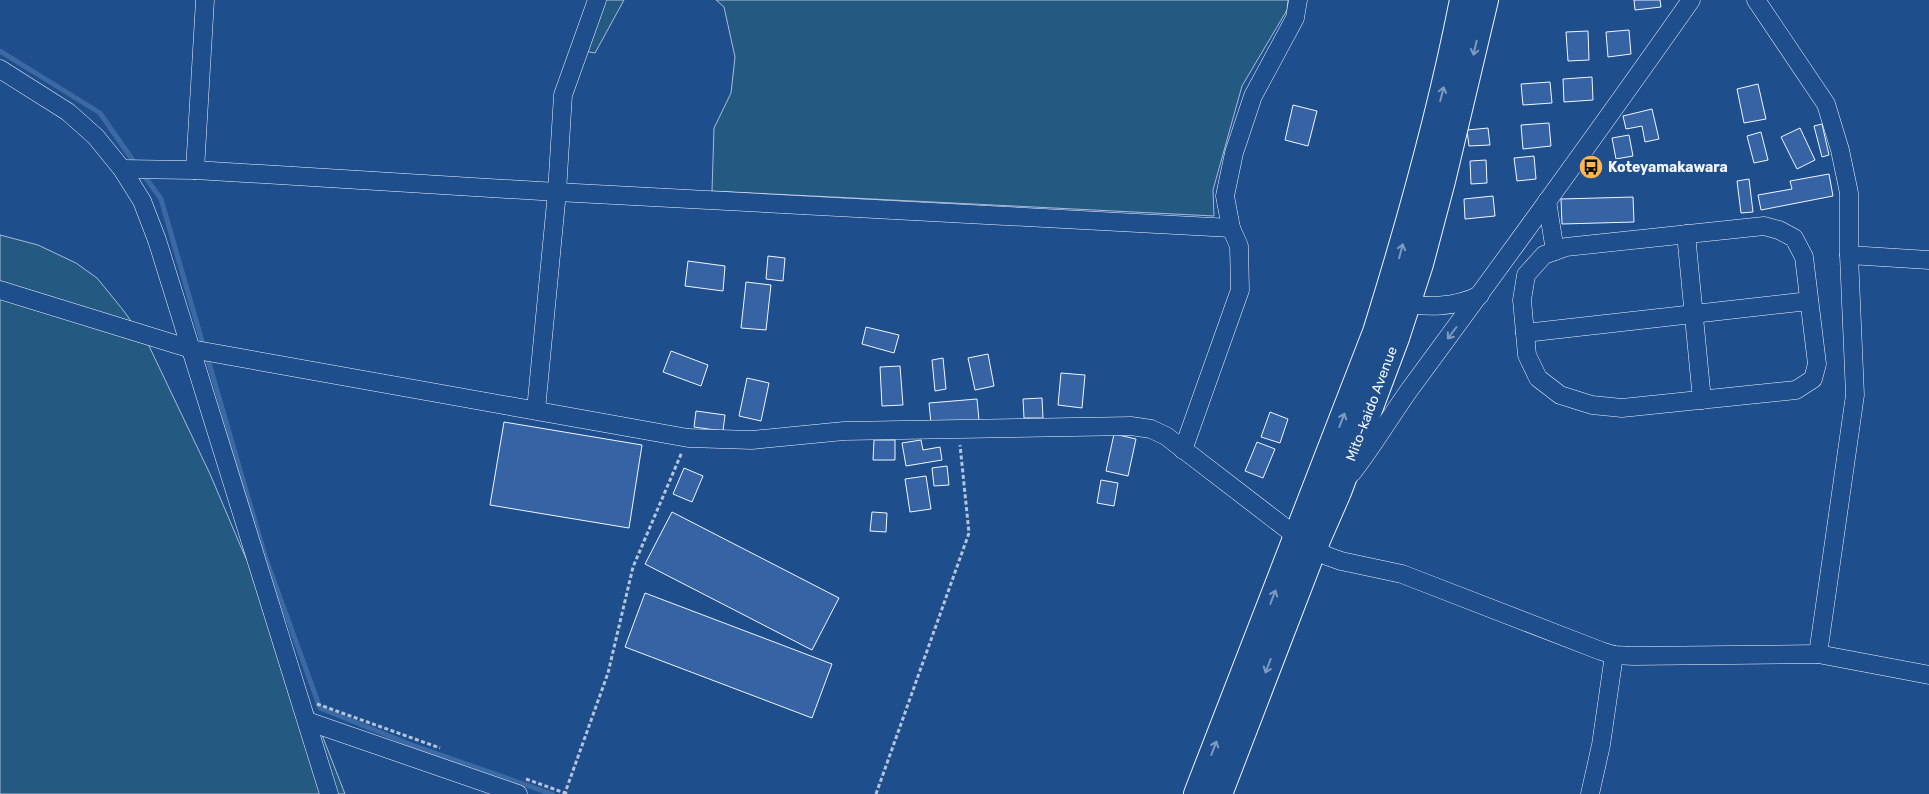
<svg xmlns="http://www.w3.org/2000/svg" width="1929" height="794" font-family="Rubik,sans-serif">
<style>
.green{fill:#245a82;stroke:#a8bbd7}
.lines{fill:none;stroke-linecap:round;stroke-linejoin:round}
.stream{stroke:#3b69a3;stroke-width:5}
.building{fill:#3563a3;stroke:#f2f6ff}
.minor-casing{stroke:#f2f6ff;stroke-width:19}
.highway-casing{stroke:#f2f6ff;stroke-width:28}
.path{stroke:#b3c4dc;stroke-width:3;stroke-dasharray:4 2.5;stroke-linecap:butt}
.minor{stroke:#1f4e8c;stroke-width:18}
.highway{stroke:#1f4e8c;stroke-width:26}
.oneway{stroke:#7e9ac0}
.labels{text-anchor:middle;stroke-width:4;stroke-linejoin:round;paint-order:stroke}
.poi-label{font-size:14px;font-weight:bold;fill:#f2f6ff;stroke:#1f4e8c;text-anchor:start}
.street-label{font-size:14px;fill:#f2f6ff;stroke:#1f4e8c}
</style>
<rect width="100%" height="100%" fill="#1f4e8c"/>
<g class="green">
<polygon points="602,0 624,0 595,53 584,51"/>
<polygon points="716,0 1288,0 1287,10 1242,86 1213,190 1214,216 712,191 714,128 731,93 735,57 724,7"/>
<polygon points="0,235 38,245 76,263 97,278 123,310 149,346 210,474 241,547 301,681 345,794 0,794"/>
</g>
<g class="lines">
<g class="stream">
<polyline points="0,51 100,113 136,165"/>
<polyline points="143,174 161,199 204,348"/>
<polyline points="207,356 265,556 320,708 409,744 552,794"/>
</g>
</g>
<g class="building">
<polygon points="1634,0 1660,0 1661,7 1635,10"/>
<polygon points="1629,30 1631,54 1608,57 1606,32"/>
<polygon points="1588,31 1589,60 1568,61 1566,32"/>
<polygon points="1592,77 1593,100 1564,102 1563,79"/>
<polygon points="1550,82 1552,103 1523,105 1521,84"/>
<polygon points="1758,84 1766,119 1744,123 1737,89"/>
<polygon points="1293,105 1317,111 1308,146 1285,140"/>
<polygon points="1652,109 1659,139 1645,142 1642,126 1626,129 1623,116"/>
<polygon points="1549,123 1551,146 1523,149 1521,125"/>
<polygon points="1822,124 1829,155 1822,157 1814,126"/>
<polygon points="1488,128 1490,145 1469,146 1467,130"/>
<polygon points="1800,128 1815,160 1797,169 1781,137"/>
<polygon points="1761,132 1768,160 1754,163 1747,136"/>
<polygon points="1629,135 1633,156 1616,159 1612,138"/>
<polygon points="1534,156 1536,179 1517,181 1514,158"/>
<polygon points="1486,160 1487,183 1471,184 1470,161"/>
<polygon points="1829,174 1833,196 1761,210 1758,195 1792,189 1790,181"/>
<polygon points="1749,179 1753,212 1741,213 1737,181"/>
<polygon points="1493,196 1495,216 1465,219 1464,199"/>
<polygon points="1633,197 1634,222 1562,224 1561,199"/>
<polygon points="768,256 785,258 783,281 766,279"/>
<polygon points="688,261 725,266 723,291 685,286"/>
<polygon points="746,282 771,285 766,330 741,328"/>
<polygon points="866,327 899,335 894,353 862,344"/>
<polygon points="671,351 708,365 701,386 663,372"/>
<polygon points="988,354 994,386 975,390 968,358"/>
<polygon points="943,358 946,389 935,391 932,360"/>
<polygon points="900,366 903,405 882,406 880,367"/>
<polygon points="1061,373 1085,375 1082,408 1058,405"/>
<polygon points="747,378 769,383 761,421 739,416"/>
<polygon points="1042,398 1043,418 1024,418 1023,399"/>
<polygon points="977,399 979,420 931,424 929,403"/>
<polygon points="696,411 725,415 723,431 694,427"/>
<polygon points="1270,412 1288,419 1280,443 1261,437"/>
<polygon points="504,422 642,445 629,528 490,505"/>
<polygon points="1114,434 1136,439 1128,476 1106,471"/>
<polygon points="874,440 895,440 895,460 873,460"/>
<polygon points="921,440 923,450 940,447 942,460 906,466 902,443"/>
<polygon points="1257,442 1275,449 1263,478 1245,471"/>
<polygon points="947,466 949,485 934,486 932,468"/>
<polygon points="684,468 703,476 692,502 673,494"/>
<polygon points="926,476 931,509 910,512 905,479"/>
<polygon points="1101,480 1118,483 1114,506 1097,503"/>
<polygon points="672,512 839,598 812,650 645,564"/>
<polygon points="872,512 887,513 886,532 870,531"/>
<polygon points="645,593 832,664 812,718 625,647"/>
</g>
<g class="lines">
<g class="minor-casing">
<g id="minor">
<polyline points="1756,0 1826,104 1840,150 1849,193 1849,255 1855,395 1818,654"/>
<polyline points="0,69 68,112 96,137 122,169 142,201 157,240 329,794"/>
<polyline points="122,169 195,170 557,192 1231,228"/>
<polyline points="195,170 205,0"/>
<polyline points="1547,201 1555,251"/>
<polygon points="1764,226 1779,230 1794,238 1804,257 1817,364 1813,379 1796,390 1622,408 1592,405 1560,395 1538,378 1527,355 1522,300 1526,275 1544,255 1566,247"/>
<polyline points="1686,234 1702,400"/>
<polyline points="1849,255 1929,260"/>
<polyline points="0,290 191,349 688,438 752,440 844,431 1131,426 1151,429 1166,436 1296,536 1327,556 1341,561 1402,574 1601,651 1614,655 1633,656 1818,654 1929,675"/>
<path d="M1399 301C1425 309 1456 307 1480 295"/>
<polyline points="1525,333 1809,301"/>
<polyline points="536,410 557,192 563,95 597,0"/>
<polyline points="1183,450 1240,290 1239,246 1231,228 1225,196 1234,153 1253,96 1295,18 1298,0"/>
<path d="M1352 473C1373 446 1390 417 1410 389 1505 260 1599 131 1691 0"/>
<polyline points="307,721 518,794"/>
<polyline points="1590,794 1601,745 1614,655"/>
</g>
</g>
<g class="highway-casing">
<g id="highway">
<path d="M1197 794 1376 332C1410 223 1441 112 1463 0"/>
<path id="s1" d="M1219 794 1314 547 1338 492 1396 338 1420 264 1442 181 1485 0"/>
</g>
</g>
<g class="path">
<polyline points="317,704 440,748"/>
<polyline points="526,779 565,793"/>
<polyline points="567,794 565,793 608,673 633,567 682,452"/>
<polyline points="876,794 969,533 960,445"/>
</g>
<use href="#minor" class="minor"/>
<use href="#highway" class="highway"/>
</g>
<defs><path id="oneway-shaft" d="M-6 0H5M1.5-3L5.5 0L1.5 3" fill="none" stroke-width="1.6" stroke-linecap="round" stroke-linejoin="round" transform="scale(1.25)"/></defs>
<g class="oneway">
<use href="#oneway-shaft" transform="translate(1475 48) rotate(103)"/>
<use href="#oneway-shaft" transform="translate(1442 94) rotate(-76)"/>
<use href="#oneway-shaft" transform="translate(1401 251) rotate(-75)"/>
<use href="#oneway-shaft" transform="translate(1452 333) rotate(127)"/>
<use href="#oneway-shaft" transform="translate(1342 420) rotate(-69)"/>
<use href="#oneway-shaft" transform="translate(1273 597) rotate(-69)"/>
<use href="#oneway-shaft" transform="translate(1268 666) rotate(111)"/>
<use href="#oneway-shaft" transform="translate(1214 748) rotate(-69)"/>
</g>
<defs>
<g id="bus-disc" transform="scale(1.25)"><circle r="9.5" fill="#ffb74d" stroke="#1f4e8c"/><path d="M-5-6H5V4H4V6H2V4H-2V6H-4V4H-5ZM-3.5-4V0h7V-4ZM-3.5 1.2v1.5H-2V1.2ZM2 1.2v1.5H3.5V1.2Z" fill="#111"/></g>
</defs>
<g fill-rule="evenodd">
<use href="#bus-disc" x="1591" y="167"/>
</g>
<g class="labels">
<g class="poi-label">
<text x="1608" y="172">Koteyamakawara</text>
</g>
<g class="street-label">
<text dy="5" stroke="none"><textPath href="#s1" startOffset="419">Mito-kaido Avenue</textPath></text>
</g>
</g>
</svg>
